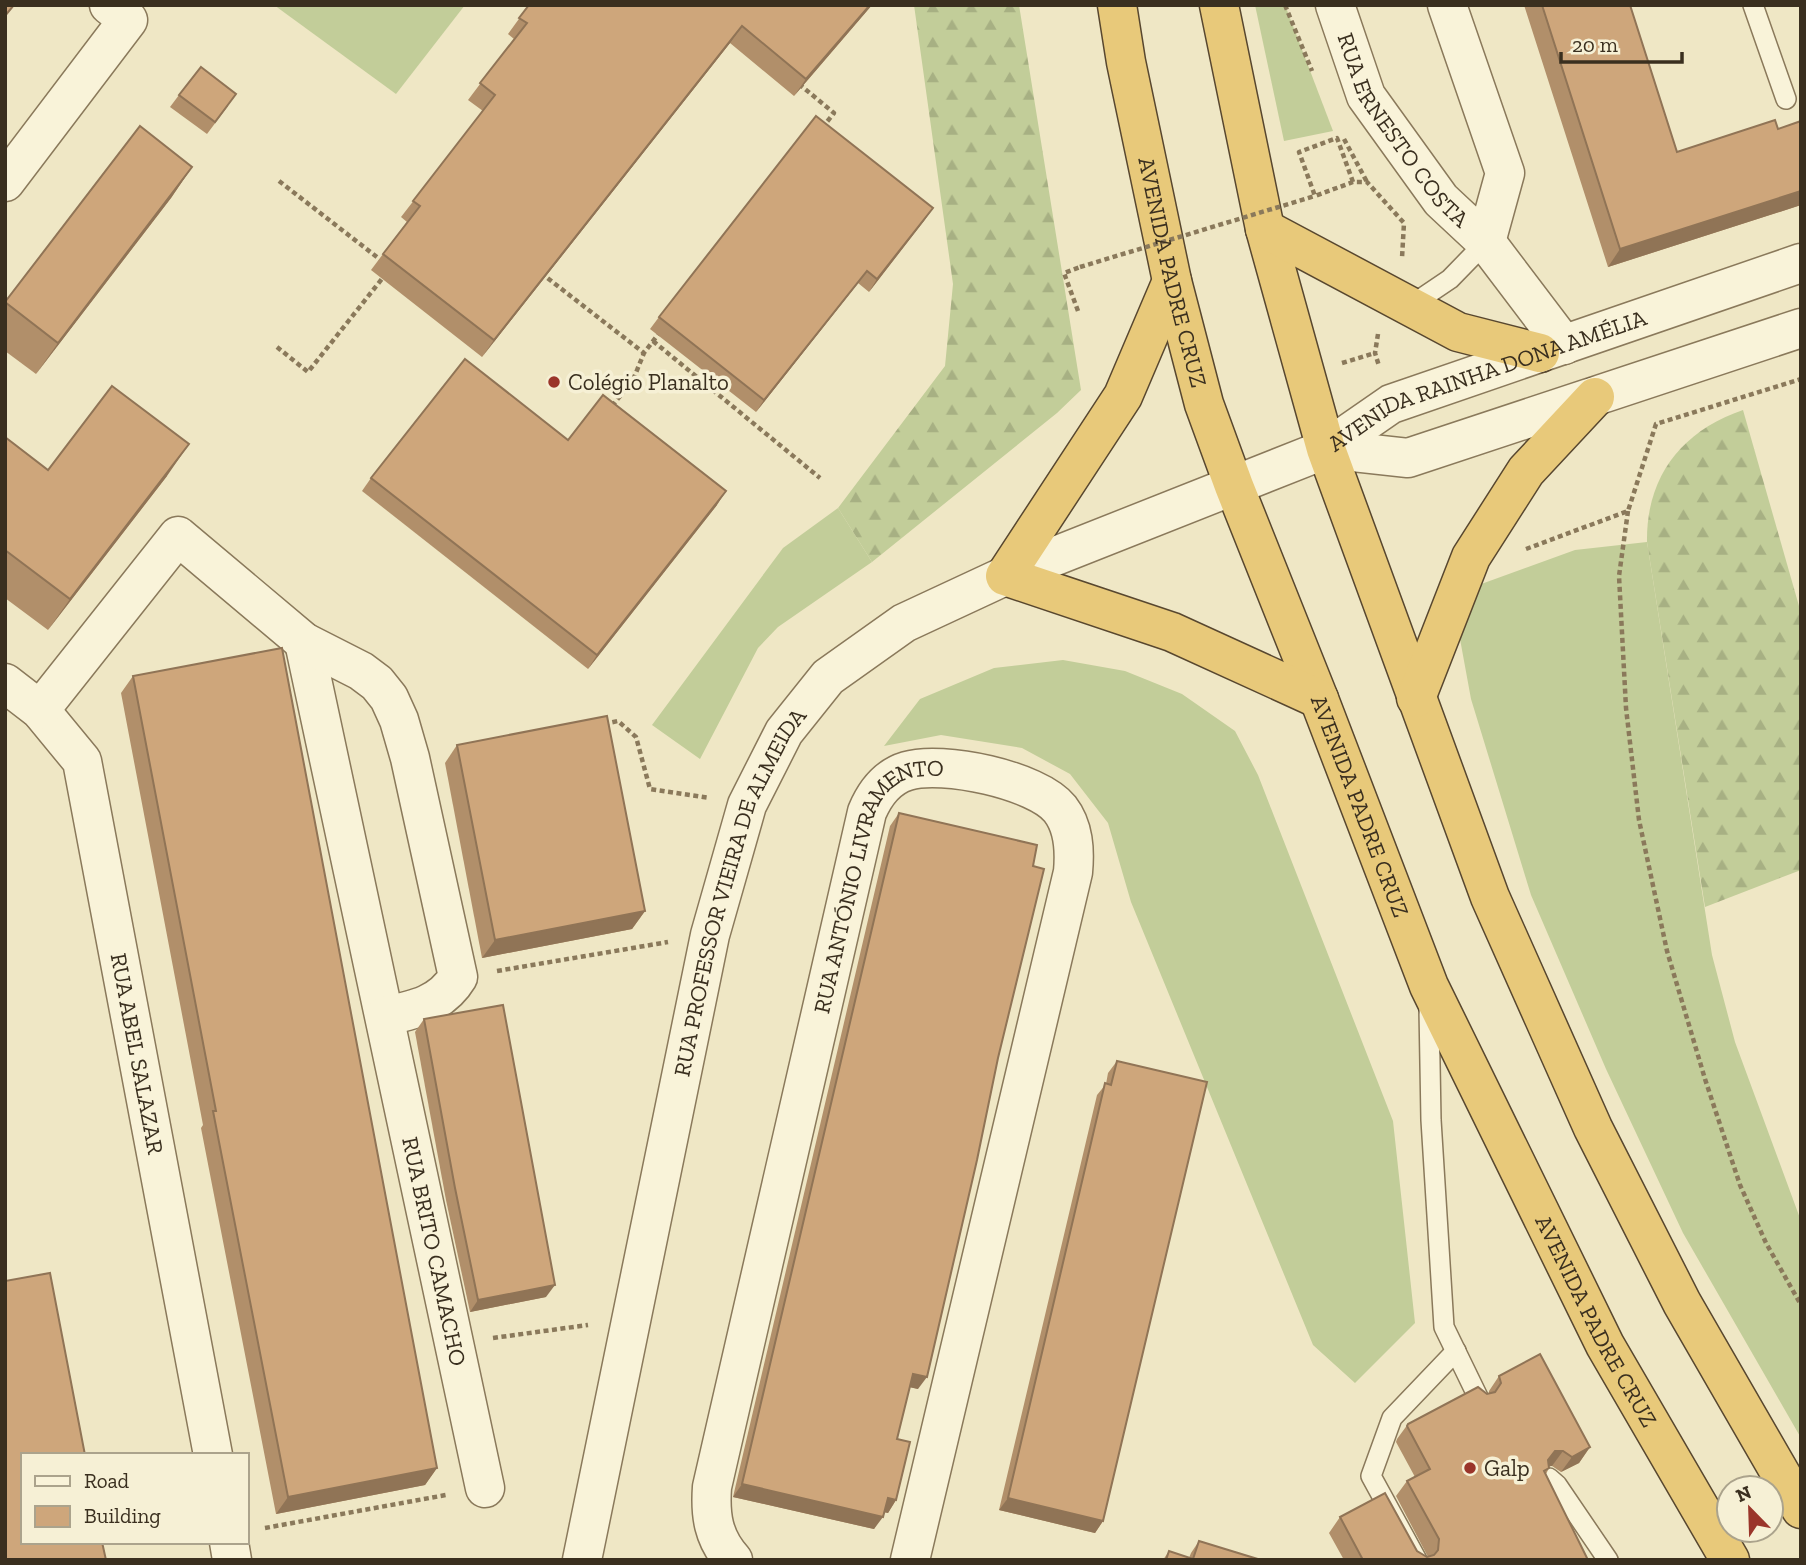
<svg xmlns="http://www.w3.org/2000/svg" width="1806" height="1565" font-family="'Zilla Slab',serif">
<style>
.grass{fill:#c2cd99}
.forest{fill:url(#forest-firs)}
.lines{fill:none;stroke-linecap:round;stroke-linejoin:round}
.service-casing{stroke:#8a795b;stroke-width:22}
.minor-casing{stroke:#8a795b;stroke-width:41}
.tertiary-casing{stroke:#8a795b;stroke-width:41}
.trunk-casing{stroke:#58472f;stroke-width:41}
.path{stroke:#8a795b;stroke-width:4.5;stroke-dasharray:5 3.5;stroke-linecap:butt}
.service{stroke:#f9f3d9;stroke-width:19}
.minor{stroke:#f9f3d9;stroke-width:38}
.tertiary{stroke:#f9f3d9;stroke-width:38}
.trunk{stroke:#e8c97a;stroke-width:38}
.path-bridge{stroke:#8a795b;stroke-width:4.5;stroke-dasharray:5 3.5;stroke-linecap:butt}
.wall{fill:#b18f6a}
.shaded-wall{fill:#907456}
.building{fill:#cea67b;stroke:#907456;stroke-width:2}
.poi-dot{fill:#9a352a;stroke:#f6f0d5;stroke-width:2.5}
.labels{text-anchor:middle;stroke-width:7;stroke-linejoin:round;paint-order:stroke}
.street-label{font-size:23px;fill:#3a2f1f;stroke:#f6f0d5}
.poi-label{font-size:23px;fill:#3a2f1f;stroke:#f6f0d5;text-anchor:start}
</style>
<defs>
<pattern id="forest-firs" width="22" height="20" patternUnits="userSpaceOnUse" patternTransform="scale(1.75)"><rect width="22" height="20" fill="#c2cd99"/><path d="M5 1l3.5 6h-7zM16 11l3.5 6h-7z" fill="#a7b083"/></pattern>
</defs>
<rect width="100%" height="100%" fill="#efe7c5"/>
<g class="grass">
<polygon points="274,5 465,5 396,94"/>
<polygon points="1255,5 1285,5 1333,131 1284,141"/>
<polygon points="838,508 872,562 778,627 758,648 700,759 652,725 783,548"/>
<polygon points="1647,542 1712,955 1735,1042 1801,1221 1801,1438 1683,1233 1606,1069 1531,895 1471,699 1460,639 1473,587 1575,550"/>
<polygon points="1063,660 1125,671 1182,694 1235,731 1258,775 1393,1121 1415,1323 1355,1383 1313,1345 1131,902 1108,823 1070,774 1022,748 941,735 884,746 920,699 994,668"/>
</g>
<g class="forest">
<polygon points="914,5 1019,5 1081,390 1057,413 872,562 838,508 945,366 953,284"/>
<path d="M1743 410 1801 613V870L1705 907 1647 542C1646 476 1682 431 1743 410Z"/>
</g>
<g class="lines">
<g class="service-casing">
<g id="service">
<polyline points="1753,5 1786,99"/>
<polyline points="1410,306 1450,279 1486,242"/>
<polyline points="1429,1008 1431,1120 1444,1327 1478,1397"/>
<polyline points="1549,1478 1557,1485 1608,1560"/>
<polyline points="1417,1560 1371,1476 1392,1418 1456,1351"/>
</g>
</g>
<g class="minor-casing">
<g id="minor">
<path id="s1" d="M1335 5 1366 96 1441 200 1486 242 1564 345"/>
<polyline points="1447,5 1505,173 1486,242"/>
<polyline points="5,182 128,20 109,5"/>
<path id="s2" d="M304 642 485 1488"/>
<path id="s3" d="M5 683 40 710 82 761 213 1455"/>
<path d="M40 710 178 536 304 642 361 671 377 683 389 698 399 720 410 758 458 977C441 1005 414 1010 385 1016"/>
<polyline points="229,1542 232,1560"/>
<path id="s4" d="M733 1560C713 1538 710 1515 712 1487L867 812C875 793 887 777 907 771 942 760 1037 780 1060 809 1074 827 1075 850 1073 872L910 1560"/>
</g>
</g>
<g class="tertiary-casing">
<g id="tertiary">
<polyline points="1326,449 1408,458 1801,328"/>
<path id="s5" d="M582 1560 710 935 747 805 784 732 828 677 904 623 1005 576 1326 449 1391 404 1801 263"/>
</g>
</g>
<g class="trunk-casing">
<g id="trunk">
<path id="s6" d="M1117 5 1126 62 1172 281 1204 404 1234 486 1319 699 1429 986 1605 1345 1730 1560"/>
<polyline points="1219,5 1265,229 1326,449 1490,897 1593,1128 1682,1303 1801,1509"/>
<polyline points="1265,229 1458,332 1540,353"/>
<polyline points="1172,281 1123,396 1005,576 1172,632 1319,699"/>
<polyline points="1416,698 1471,557 1526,471 1595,397"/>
</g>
</g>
<g class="path">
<polyline points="1285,5 1312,71"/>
<polyline points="799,84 834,113 822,128"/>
<polyline points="1344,139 1367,182"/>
<polyline points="279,181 382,261"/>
<polyline points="1353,182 1337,138 1299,152 1315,196 1353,182 1367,182 1404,223 1402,258"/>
<polyline points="541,273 644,353"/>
<polyline points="1078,311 1064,273 1080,267"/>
<polyline points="1378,334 1375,353 1379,366"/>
<polyline points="653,341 820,478"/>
<polyline points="277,347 308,372 385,275"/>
<polyline points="1342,363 1375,353"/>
<polyline points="612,406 633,380 644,353 660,332"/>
<polyline points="1628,511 1619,576 1626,708 1639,820 1667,951 1705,1079 1740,1185 1766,1243 1801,1305"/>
<polyline points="1526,549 1628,511 1656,424 1801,379"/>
<polyline points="604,724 618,721 636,737 650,789 710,798"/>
<polyline points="497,971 668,942"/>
<polyline points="493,1338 588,1325"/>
<polyline points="265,1528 446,1495"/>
</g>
<use href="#service" class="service"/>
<use href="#minor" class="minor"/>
<use href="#tertiary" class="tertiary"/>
<use href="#trunk" class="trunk"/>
<polyline class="path-bridge" points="1080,267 1315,196"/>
</g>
<g class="wall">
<polygon points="529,5 872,5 794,96 730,43 482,357 371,270 407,222 401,217 483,111 468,100 514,39 508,34"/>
<polygon points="1524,5 1630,5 1677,152 1778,129 1801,121 1801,205 1608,267"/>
<polygon points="179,95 228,106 207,134 170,107"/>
<polygon points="192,167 171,198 36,374 5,351 5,302"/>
<polygon points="933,208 869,292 858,283 756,412 650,329 659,317"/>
<polygon points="5,437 48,470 167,476 48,630 5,598"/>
<polygon points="568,440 717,505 588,669 362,491 371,478"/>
<polygon points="133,676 437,1468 425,1485 276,1514 201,1128 203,1125 121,693"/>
<polygon points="457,745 645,911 632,929 482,958 445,763"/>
<polygon points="899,813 918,1389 910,1387 897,1439 896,1500 888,1513 884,1512 874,1529 733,1497 890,826"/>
<polygon points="424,1019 546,1297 470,1312 446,1200 415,1032"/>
<polygon points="1117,1061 1103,1521 1095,1533 999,1510 1097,1095 1106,1084 1108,1073"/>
<polygon points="1499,1376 1590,1447 1579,1463 1561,1472 1552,1466 1549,1466 1549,1468 1546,1474 1588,1560 1344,1560 1329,1533 1340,1517 1428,1557 1396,1496 1407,1481 1415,1477 1396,1442 1397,1439 1408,1424 1489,1393 1489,1391"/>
<polygon points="1199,1541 1261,1560 1163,1560 1169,1551 1189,1558 1191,1553"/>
</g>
<g class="shaded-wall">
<polygon points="870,5 872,5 794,96 806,79"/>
<polygon points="742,26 730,43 482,357 494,340"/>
<polygon points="192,167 171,198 36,374 58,343"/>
<polygon points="1801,191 1801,205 1608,267 1620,249"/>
<polygon points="933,208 924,221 869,292 877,279"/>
<polygon points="867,271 858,283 756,412 764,400"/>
<polygon points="189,444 167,476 48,630 70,599"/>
<polygon points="726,491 717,505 588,669 597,655"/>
<polygon points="645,911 632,929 482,958 495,940"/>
<polygon points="555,1285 546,1297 470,1312 478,1300"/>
<polygon points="913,1374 927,1377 918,1389 904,1386"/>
<polygon points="1590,1447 1579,1463 1561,1472 1572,1457"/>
<polygon points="1555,1451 1563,1451 1552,1466 1544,1467 1548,1460"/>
<polygon points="437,1468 425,1485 276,1514 288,1497"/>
<polygon points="742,1484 883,1517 874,1529 733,1497"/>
<polygon points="888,1498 896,1500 888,1513 879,1511"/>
<polygon points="1008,1498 1103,1521 1095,1533 999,1510"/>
</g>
<g class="building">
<polygon points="5,5 14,5 5,16"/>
<polygon points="529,5 870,5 806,79 742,26 494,340 383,254 420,206 413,201 495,95 480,83 527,23 519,18"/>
<polygon points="1542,5 1630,5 1677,152 1775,120 1778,129 1801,121 1801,191 1620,249"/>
<polygon points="201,67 236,94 215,122 179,95"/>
<polygon points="816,116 933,208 877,279 867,271 764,400 659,317"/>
<polygon points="140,126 192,167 58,343 5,302"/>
<polygon points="465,359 568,440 603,395 726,491 597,655 371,478"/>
<polygon points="112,386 189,444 70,599 5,550 5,437 48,470"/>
<polygon points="282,648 437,1468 288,1497 213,1111 216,1111 133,676"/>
<polygon points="607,716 645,911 495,940 457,745"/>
<polygon points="899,813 1037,845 1033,866 1044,869 998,1058 977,1160 927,1377 913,1374 897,1439 910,1442 896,1500 888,1498 883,1517 742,1484"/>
<polygon points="503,1005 555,1285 478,1300 455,1188 424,1019"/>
<polygon points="1117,1061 1207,1082 1103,1521 1008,1498 1105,1083 1111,1085"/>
<polygon points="50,1273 85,1455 23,1455 23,1542 102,1542 106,1560 5,1560 5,1281"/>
<polygon points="1540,1354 1590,1447 1572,1457 1563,1451 1555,1451 1548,1460 1549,1468 1544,1471 1588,1560 1363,1560 1340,1517 1385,1493 1417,1551 1427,1557 1434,1555 1438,1550 1439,1539 1407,1481 1430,1469 1407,1426 1408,1424 1478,1387 1487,1394 1495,1392 1501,1383 1499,1376"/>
<polygon points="1199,1541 1261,1560 1166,1560 1169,1551 1193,1559"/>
</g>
<g class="poi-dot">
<circle cx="554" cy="382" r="7"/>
<circle cx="1470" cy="1468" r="7"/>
</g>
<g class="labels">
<g class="street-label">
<text dy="8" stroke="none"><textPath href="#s1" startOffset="144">RUA ERNESTO COSTA</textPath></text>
<text dy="8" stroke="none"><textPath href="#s6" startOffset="273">AVENIDA PADRE CRUZ</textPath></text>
<text dy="8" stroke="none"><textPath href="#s5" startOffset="1652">AVENIDA RAINHA DONA AMÉLIA</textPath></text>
<text dy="8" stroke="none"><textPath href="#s6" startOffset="840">AVENIDA PADRE CRUZ</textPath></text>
<text dy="8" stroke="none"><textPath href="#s5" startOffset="688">RUA PROFESSOR VIEIRA DE ALMEIDA</textPath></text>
<text dy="8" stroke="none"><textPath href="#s4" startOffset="716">RUA ANTÓNIO LIVRAMENTO</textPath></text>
<text dy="8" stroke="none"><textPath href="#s3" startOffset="408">RUA ABEL SALAZAR</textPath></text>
<text dy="8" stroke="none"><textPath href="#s2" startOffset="623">RUA BRITO CAMACHO</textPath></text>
<text dy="8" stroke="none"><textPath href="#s6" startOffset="1407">AVENIDA PADRE CRUZ</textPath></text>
</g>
<g class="poi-label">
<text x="568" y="390">Colégio Planalto</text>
<text x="1484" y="1476">Galp</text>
</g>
</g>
<rect width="1806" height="1565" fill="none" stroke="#3a2f1f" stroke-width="14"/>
<rect x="21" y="1453" width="228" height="91" fill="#f6f0d5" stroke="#aba38c" stroke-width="2"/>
<rect x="35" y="1476" width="35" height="10" fill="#f9f3d9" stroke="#aba38c" stroke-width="2"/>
<text x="84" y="1488" font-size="21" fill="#3a2f1f">Road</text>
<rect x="35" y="1506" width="35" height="21" fill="#cea67b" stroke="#aba38c" stroke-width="2"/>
<text x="84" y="1523" font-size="21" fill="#3a2f1f">Building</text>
<g transform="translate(1750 1509) rotate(337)"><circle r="33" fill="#f6f0d5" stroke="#aba38c" stroke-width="2"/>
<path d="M0-5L12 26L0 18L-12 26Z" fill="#9a352a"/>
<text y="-10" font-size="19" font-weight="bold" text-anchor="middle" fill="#3a2f1f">N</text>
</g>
<path d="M1561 52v10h121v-10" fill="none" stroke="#3a2f1f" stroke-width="3.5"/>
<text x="1572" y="52" font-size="21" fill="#3a2f1f" stroke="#f6f0d5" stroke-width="5" paint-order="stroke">20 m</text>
</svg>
